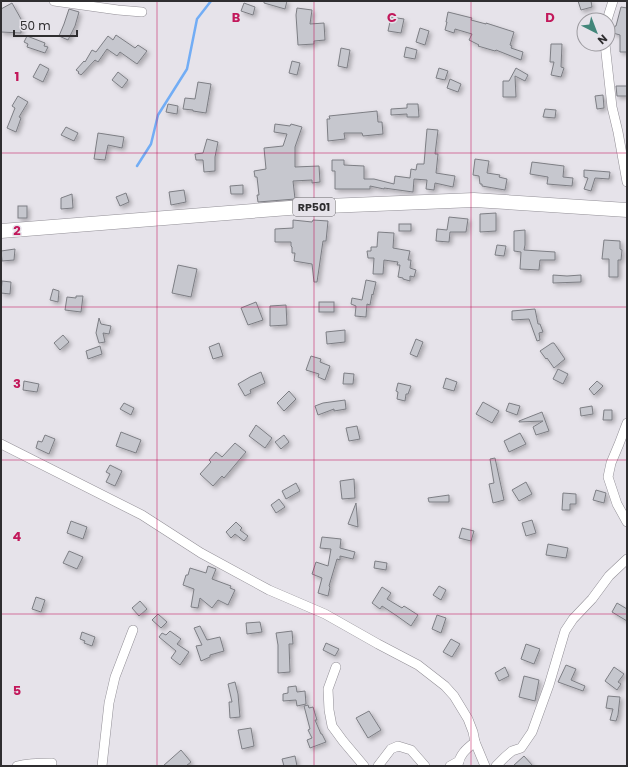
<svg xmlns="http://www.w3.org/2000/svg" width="628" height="767" font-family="Poppins,sans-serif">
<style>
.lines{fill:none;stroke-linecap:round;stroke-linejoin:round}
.stream{stroke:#72adf5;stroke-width:2.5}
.building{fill:#c6c7ce;stroke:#7d7e84;filter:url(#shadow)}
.minor-casing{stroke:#928f96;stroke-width:10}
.primary-casing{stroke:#928f96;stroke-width:15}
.minor{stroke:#fff;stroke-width:9}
.primary{stroke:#fff;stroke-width:14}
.grid{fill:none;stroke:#c2185b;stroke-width:1;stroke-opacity:0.55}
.labels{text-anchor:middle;stroke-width:3;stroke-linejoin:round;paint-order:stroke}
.shield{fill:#e6e3ea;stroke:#666468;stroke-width:1}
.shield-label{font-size:11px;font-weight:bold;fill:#2f2e30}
.grid-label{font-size:13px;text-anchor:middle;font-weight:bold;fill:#c2185b;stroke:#e6e3ea;stroke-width:3;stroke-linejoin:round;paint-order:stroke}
</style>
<defs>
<filter id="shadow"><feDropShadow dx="2.5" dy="2.5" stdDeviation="2" flood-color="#0004"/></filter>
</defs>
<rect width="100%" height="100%" fill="#e6e3ea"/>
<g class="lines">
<polyline class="stream" points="137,166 151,144 158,115 187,69 197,19 211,1"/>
</g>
<g class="building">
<polygon points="264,1 287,1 285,9 264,3"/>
<polygon points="578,1 591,1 592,7 581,10"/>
<polygon points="12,3 21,19 21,33 1,32 1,9"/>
<polygon points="244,3 255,7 253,15 241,11"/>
<polygon points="621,7 627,8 627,52 620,52 620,35 613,33 615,26 616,26"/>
<polygon points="297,8 312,10 310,24 324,23 325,40 314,41 314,44 298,45 296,15"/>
<polygon points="69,9 79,12 75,26 68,40 59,36 64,24"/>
<polygon points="448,12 472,18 471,20 486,24 486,23 514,32 510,45 512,46 511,48 523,52 521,60 496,50 495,51 478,46 479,45 469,40 472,34 455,29 454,33 445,30 447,22 446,22"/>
<polygon points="391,17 404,19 401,33 388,31"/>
<polygon points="420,28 429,31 425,45 416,42"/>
<polygon points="116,35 135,48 138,45 147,51 137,64 120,52 117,56 107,49 98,62 95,60 81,75 78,73 79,72 76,70 84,61 85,62 92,50 96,52 108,36 113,40"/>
<polygon points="27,36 45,43 44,46 48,47 45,53 27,47 28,44 24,42"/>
<polygon points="551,44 562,44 561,67 564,68 561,77 551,75 554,62 550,62"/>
<polygon points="406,47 417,50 415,59 404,57"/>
<polygon points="341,48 350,50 347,68 338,66"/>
<polygon points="292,61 300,63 297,75 289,73"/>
<polygon points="40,64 49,69 43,82 33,77"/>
<polygon points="439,68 448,71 445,80 436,78"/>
<polygon points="516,68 528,75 525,81 515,76 516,97 503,97 503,81 509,81"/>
<polygon points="118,72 128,80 122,88 112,80"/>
<polygon points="450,79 461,84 458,92 447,88"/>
<polygon points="198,82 211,84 206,113 193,111 193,110 183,109 185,98 195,99"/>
<polygon points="616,86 627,86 627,96 617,96"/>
<polygon points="603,95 604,108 597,109 595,96"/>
<polygon points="18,96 28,102 19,117 21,118 16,132 7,128 15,108 12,106"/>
<polygon points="168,104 178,106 177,114 166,112"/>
<polygon points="407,104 418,104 419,117 407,117 407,114 391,115 391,109 407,108"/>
<polygon points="545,109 556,110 555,118 543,117"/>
<polygon points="377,111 378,122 382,122 383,134 363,136 362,133 344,133 345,139 328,141 327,119 330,119 329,116"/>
<polygon points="275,124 290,126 291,124 302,127 295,147 295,167 319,166 320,182 312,183 312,180 293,181 295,199 258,202 257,195 259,195 257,177 255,177 254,171 266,169 264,148 283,146 287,134 274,132"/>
<polygon points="66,127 78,133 74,141 61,135"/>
<polygon points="427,129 438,130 435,154 438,154 436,173 455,176 453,187 435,183 434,190 426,189 427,180 414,179 413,192 384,188 384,189 370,186 370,189 335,189 335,171 332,171 332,160 344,160 344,165 364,166 364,179 374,179 394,184 395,176 410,178 411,169 416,170 417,164 424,164"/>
<polygon points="98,133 124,137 122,148 108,145 105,160 94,159"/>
<polygon points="207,139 218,142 215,157 215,171 204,172 203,160 196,160 195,154 203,153"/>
<polygon points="475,159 489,161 487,173 500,175 499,177 507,179 505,190 482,186 482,184 480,184 479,176 473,175"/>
<polygon points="532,162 564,166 563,177 573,178 572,186 547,184 548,177 530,174"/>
<polygon points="584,170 610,172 609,179 595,178 591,191 584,189 588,178 584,177"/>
<polygon points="243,185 243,194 231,194 230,186"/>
<polygon points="184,190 186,202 171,205 169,192"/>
<polygon points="126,193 129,202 120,206 116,197"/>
<polygon points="72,194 73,208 61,209 61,198"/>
<rect x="18" y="206" width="9" height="12"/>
<polygon points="496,213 496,231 480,232 480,214"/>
<polygon points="449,217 468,219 466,232 450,232 449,242 436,241 437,229 447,230"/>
<polygon points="293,220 312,222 313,220 328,221 326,241 323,241 317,282 314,282 312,264 294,261 295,253 292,253 292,247 291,246 291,242 275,242 275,229 293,228"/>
<rect x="399" y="224" width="12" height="7"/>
<polygon points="525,230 525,245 524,250 555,252 555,260 540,260 539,270 520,269 521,252 514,251 514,231"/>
<polygon points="378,232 394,233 393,248 410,251 408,260 411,260 410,268 416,270 414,277 410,276 410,281 403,279 403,278 398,277 400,265 397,265 398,262 384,260 383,274 373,274 374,258 368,258 367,251 371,251 371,247 377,247"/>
<polygon points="604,240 620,241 620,249 622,250 621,260 618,260 618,277 609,277 609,259 602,259"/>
<polygon points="497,245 506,246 504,256 495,255"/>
<polygon points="15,249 14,260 2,261 1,251"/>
<polygon points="178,265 197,269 191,297 172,293"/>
<polygon points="553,275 567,276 581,275 581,282 553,283"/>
<polygon points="366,280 376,282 373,295 372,294 370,305 367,304 366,317 355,316 356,306 351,304 352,298 362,300"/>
<polygon points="2,281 11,282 10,294 1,293"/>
<polygon points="53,289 59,291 58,302 50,300"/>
<polygon points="76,296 83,296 81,312 65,310 67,297 76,298"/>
<polygon points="256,302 263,320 248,325 241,308"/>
<rect x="319" y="302" width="15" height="10"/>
<polygon points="286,305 287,325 270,326 270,306"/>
<polygon points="535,309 538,324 540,324 543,332 539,333 540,340 537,341 529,319 512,320 512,311"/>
<polygon points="99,318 101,324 111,326 109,334 103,333 105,342 99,343 96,333"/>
<polygon points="345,330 345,342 327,344 326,332"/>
<polygon points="63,335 69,342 60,350 54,343"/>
<polygon points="416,339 423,342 417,357 410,354"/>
<polygon points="219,343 223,356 213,359 209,347"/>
<polygon points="552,343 554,343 565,359 554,368 547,358 546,359 540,351"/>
<polygon points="100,346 102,354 88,359 86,351"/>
<polygon points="311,356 321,359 320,362 330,366 325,380 318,377 319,374 306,370"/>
<polygon points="558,369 568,374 563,384 553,379"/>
<polygon points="261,372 265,383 250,390 251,393 245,396 238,384 250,377"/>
<polygon points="344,373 354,374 353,384 343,384"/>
<polygon points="446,378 457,382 454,391 443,388"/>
<polygon points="24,381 39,384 37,392 23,390"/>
<polygon points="597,381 603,386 594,395 589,389"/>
<polygon points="398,383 411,386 408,394 406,394 405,401 397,399 398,392 396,391"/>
<polygon points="289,391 296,399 284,411 277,403"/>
<polygon points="345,400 346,409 334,411 334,409 318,415 315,406 323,403"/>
<polygon points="483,402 499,411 492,423 476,414"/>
<polygon points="124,403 134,408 131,415 120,409"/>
<polygon points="509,403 520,406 517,415 506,411"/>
<polygon points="592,406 593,414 581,416 580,408"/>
<polygon points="604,410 612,410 612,420 603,420"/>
<polygon points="542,412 549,431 536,435 533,427 543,421 519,422 519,421"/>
<polygon points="256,425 272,438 265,448 249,436"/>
<polygon points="357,426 360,439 349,441 346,428"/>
<polygon points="121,432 141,440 136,453 116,446"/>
<polygon points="520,433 526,444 509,452 504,441"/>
<polygon points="45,435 55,439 49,454 36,448 38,441 42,442"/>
<polygon points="284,435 289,442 281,449 275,442"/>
<polygon points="235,443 246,452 224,478 222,476 213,486 200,474 211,462 209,460 216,452 222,457"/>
<polygon points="495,458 504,500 493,503 489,484 494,483 490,459"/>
<polygon points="110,465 122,471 115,486 106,482 110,474 106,472"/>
<polygon points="354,479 355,498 342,499 340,481"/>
<polygon points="526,482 532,494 519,501 512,490"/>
<polygon points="296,483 300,491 286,499 282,491"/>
<polygon points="596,490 606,493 604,503 593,500"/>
<polygon points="563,493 576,494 576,504 570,504 570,510 562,510"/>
<polygon points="449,495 449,502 429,502 428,498"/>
<polygon points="279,499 285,507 276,513 271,505"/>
<polygon points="356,503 358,527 348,524"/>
<polygon points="532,520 536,533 526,536 522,523"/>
<polygon points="71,521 87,527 83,539 67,533"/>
<polygon points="236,522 242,528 240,530 248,536 244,541 235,534 231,538 226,532"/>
<polygon points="462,528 474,531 471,541 459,538"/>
<polygon points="322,537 341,539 340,548 355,552 353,559 340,556 340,560 337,559 329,586 330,587 328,596 318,593 322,578 312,574 316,562 328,566 331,549 320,548"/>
<polygon points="548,544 568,548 566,558 546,555"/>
<polygon points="69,551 83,557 77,569 63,563"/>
<polygon points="375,561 387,563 386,570 374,568"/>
<polygon points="208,566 216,569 212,579 231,586 230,588 235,590 228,605 218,600 212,608 200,598 198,608 191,607 194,589 183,585 186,575 188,575 190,568 206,573"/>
<polygon points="439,586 446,590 441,600 433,595"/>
<polygon points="382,587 391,593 387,599 402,608 404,606 418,615 411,626 397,616 382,606 380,609 372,603"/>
<polygon points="36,597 45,600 41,612 32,609"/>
<polygon points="140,601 147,609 139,616 132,608"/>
<polygon points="617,603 627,609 627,621 612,612"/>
<polygon points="158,614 167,622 161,628 152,620"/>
<polygon points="437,615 446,618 441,633 432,629"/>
<polygon points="260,622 262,632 247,634 246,623"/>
<polygon points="200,626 207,640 220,637 224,651 210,655 210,657 201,661 196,646 202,645 194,628"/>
<polygon points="170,631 181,639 177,644 189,652 180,665 171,658 176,651 159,637 162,633 166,635"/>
<polygon points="292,631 293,644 289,644 290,672 278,673 278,645 276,633"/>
<polygon points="82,632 95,637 92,646 84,643 85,641 80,639"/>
<polygon points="451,639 460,644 452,657 443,652"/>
<polygon points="326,643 339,649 335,656 323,650"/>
<polygon points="526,644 540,649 534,664 521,659"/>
<polygon points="566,665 576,669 571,680 585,686 583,691 558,682"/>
<polygon points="505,667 509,676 499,681 495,673"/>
<polygon points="614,667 624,674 618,682 621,684 617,690 605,681"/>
<polygon points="524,676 539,680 535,701 519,697"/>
<polygon points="235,682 238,694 240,717 230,718 229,702 232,702 228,684"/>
<polygon points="296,686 297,692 305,691 306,704 297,706 296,700 283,701 283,694 288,693 288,687"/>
<polygon points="608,696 620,697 618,715 616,721 610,720 613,709 606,708"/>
<polygon points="308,705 309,708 313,707 317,720 315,720 321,734 322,734 326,742 310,748 307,740 312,738 308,730 310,729 304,706"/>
<polygon points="369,711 381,730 368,738 356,718"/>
<polygon points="251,728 254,746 242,749 238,730"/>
<polygon points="181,750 191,762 186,766 163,766"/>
<polygon points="295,756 297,766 284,766 282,759"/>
<polygon points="524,756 533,766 513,766"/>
</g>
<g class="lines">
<g class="minor-casing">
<g id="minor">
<polyline points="54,1 118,10 142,12"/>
<polyline points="607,20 613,1"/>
<polyline points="605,44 612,107 618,132 627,182"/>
<polyline points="627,423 619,444 611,463 608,477 617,504 627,522"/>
<path d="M1 444 142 515 201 553 269 590 325 614 378 644 418 665 445 686 454 696 468 719 473 732 475 742C466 749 459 755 458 766"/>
<polyline points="336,667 328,689 329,710 332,726 343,741 364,766"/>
<polyline points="475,742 485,766"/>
<path d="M17 766C29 763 40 763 52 763"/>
<polyline points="102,766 109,703 115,677 133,630"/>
<polyline points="378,766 391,749 398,746 411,750 425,766"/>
<polyline points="450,766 459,761"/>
<polyline points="496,766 505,757 512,751 521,748 532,732 549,685 565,631 573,619 592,599 609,576 627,559"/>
</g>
</g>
<g class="primary-casing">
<polyline id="primary" points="1,231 302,207 474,200 627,210"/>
</g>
<use href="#minor" class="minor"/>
<use href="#primary" class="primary"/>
</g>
<path class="grid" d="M157 1V766M314 1V766M471 1V766M1 153H627M1 307H627M1 460H627M1 614H627"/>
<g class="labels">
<rect class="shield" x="293" y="198" width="42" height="18" rx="3"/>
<g class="shield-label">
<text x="314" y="211">RP501</text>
</g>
</g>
<g class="grid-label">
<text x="236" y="22">B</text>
<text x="392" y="22">C</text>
<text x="550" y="22">D</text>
<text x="17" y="81">1</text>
<text x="17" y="235">2</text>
<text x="17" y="388">3</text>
<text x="17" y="541">4</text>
<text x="17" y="695">5</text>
</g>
<rect width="628" height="767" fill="none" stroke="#2f2e30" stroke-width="4"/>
<g transform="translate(596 32) rotate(138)"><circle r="19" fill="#e6e3ea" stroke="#9d9ba0"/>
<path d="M0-3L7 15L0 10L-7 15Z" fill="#42867a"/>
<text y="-6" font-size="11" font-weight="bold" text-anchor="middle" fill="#2f2e30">N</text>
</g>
<path d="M14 30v6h63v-6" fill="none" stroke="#2f2e30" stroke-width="2"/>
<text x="20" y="30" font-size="12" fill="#2f2e30" stroke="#e6e3ea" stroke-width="3" paint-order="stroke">50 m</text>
</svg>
